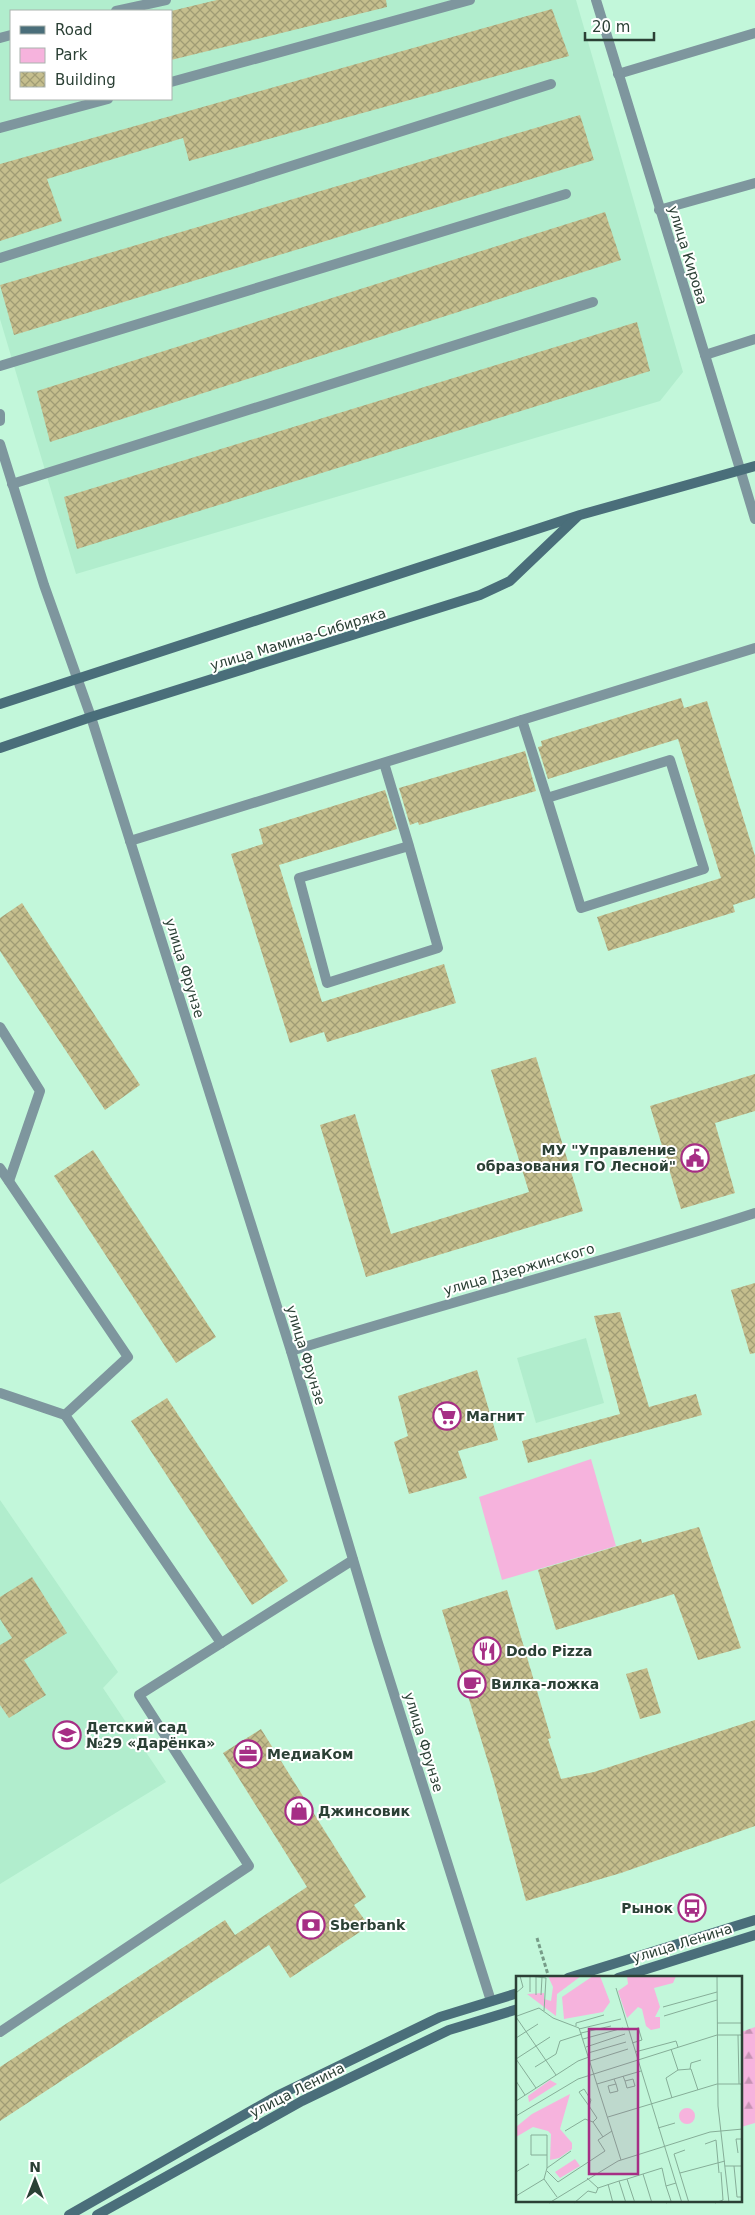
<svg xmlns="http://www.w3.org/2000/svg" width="755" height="2215" font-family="'DejaVu Sans',sans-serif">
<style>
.built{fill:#b1edcd;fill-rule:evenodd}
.forest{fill:url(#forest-firs)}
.park{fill:#f6b3dd}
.building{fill:url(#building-cross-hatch)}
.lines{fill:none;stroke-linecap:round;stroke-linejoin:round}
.path{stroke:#779c88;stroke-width:3;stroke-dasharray:4 2.5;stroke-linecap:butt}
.service{stroke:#7e969e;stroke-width:10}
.minor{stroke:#7e969e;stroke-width:10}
.tertiary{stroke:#7e969e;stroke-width:10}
.secondary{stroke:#4a6e7a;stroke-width:10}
.labels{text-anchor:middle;stroke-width:4;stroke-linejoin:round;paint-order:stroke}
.street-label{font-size:14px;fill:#2b4035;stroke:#fff}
.poi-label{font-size:14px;font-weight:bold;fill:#2b4035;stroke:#fff;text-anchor:start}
.inset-road{fill:none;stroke:#86ae98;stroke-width:1}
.view{fill:#a62e85;fill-opacity:0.15;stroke:#a62e85;stroke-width:2.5}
.inset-edge{fill:none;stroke:#2b4035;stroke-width:2.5}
</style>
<defs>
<pattern id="forest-firs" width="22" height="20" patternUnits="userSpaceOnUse" patternTransform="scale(1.25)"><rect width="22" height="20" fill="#f6b3dd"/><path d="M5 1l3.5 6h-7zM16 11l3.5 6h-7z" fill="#c793b4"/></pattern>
<pattern id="building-cross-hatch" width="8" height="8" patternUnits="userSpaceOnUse" patternTransform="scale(1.25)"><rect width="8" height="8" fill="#c5be8d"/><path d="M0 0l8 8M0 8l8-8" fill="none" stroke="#a09c74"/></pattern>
</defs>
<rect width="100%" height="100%" fill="#c2f7da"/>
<g class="built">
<path d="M0 0H576L683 372 660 401 76 574 0 319ZM11 11H171V99H11Z"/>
<polygon points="586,1338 604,1403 536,1423 517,1358"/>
<polygon points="0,1500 118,1672 103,1688 166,1782 0,1884"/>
</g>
<polygon class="forest" points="755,2027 755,2123 741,2127 741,2032"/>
<polygon class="park" points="591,1459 616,1546 502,1580 479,1497"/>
<g class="building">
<polygon points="217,0 386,0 387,7 171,60 171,11"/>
<polygon points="552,9 569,56 189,161 183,138 47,179 62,221 0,241 0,164"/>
<polygon points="580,115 594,160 14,335 0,285"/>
<polygon points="605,212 621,260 50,442 37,391"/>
<polygon points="637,322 650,371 77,549 64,497"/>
<polygon points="681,698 684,708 707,701 755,856 755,898 733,905 735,912 608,951 597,917 721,878 678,739 548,779 538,747 542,746 541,741"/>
<polygon points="525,751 536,791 419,825 418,822 410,825 399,788"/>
<polygon points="385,790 397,829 279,865 322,1002 444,964 456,1003 327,1042 324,1032 290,1043 231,854 263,844 259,829"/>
<polygon points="22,903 140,1085 105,1110 0,951 0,918"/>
<polygon points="536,1057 583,1211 366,1277 320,1125 355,1114 391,1234 529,1192 491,1070"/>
<polygon points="755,1074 755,1111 715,1123 735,1193 681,1209 650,1106"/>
<polygon points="93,1150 216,1337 176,1363 54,1176"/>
<polygon points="755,1283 755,1353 750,1354 731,1290"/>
<polygon points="620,1312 649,1407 696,1394 702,1415 528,1463 522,1441 620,1414 594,1316"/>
<polygon points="477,1370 498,1440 458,1451 467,1478 409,1494 394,1442 408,1436 398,1396"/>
<polygon points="167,1398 288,1581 252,1605 131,1421"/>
<polygon points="699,1527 741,1648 698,1660 674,1594 556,1630 538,1570 641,1539 642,1543"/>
<polygon points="32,1577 67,1633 24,1660 46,1695 9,1718 0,1705 0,1645 12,1638 0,1619 0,1597"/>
<polygon points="507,1590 551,1738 548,1739 561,1779 594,1772 755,1720 755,1826 621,1873 526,1901 494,1782 442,1610"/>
<polygon points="647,1668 661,1713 640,1719 626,1674"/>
<polygon points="261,1729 366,1897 354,1905 369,1926 290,1978 269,1945 0,2121 0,2067 225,1920 235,1935 307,1887 223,1753"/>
</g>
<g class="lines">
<polyline class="path" points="537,1938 549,1978"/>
<g class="service">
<polyline points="116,11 166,0"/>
<polyline points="0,38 11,35"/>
<polyline points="618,74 755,33"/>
<polyline points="171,82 470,0"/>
<polyline points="0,128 108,99"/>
<polyline points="659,210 755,183"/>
<polyline points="0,258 551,84"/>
<polyline points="705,355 755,339"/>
<polyline points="0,366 566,194"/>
<polyline points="12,484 593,302"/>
<polyline points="522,720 547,798 670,760 704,869 581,908 547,798"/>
<polyline points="384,763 409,846 299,878 327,983 438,948 409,846"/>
<polyline points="130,841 755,648"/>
<polyline points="0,1027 40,1091 9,1181"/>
<polyline points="0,1168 128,1357 65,1415 221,1643"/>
<polyline points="0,1393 65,1415"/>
<polyline points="0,2032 249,1866 139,1695 353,1560"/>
</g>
<g class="minor">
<polyline points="596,0 740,469"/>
<polyline points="0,414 0,421"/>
<polyline points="0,444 44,585 91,717 291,1351 377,1640 491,2001"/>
<path d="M291 1351C445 1303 601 1263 755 1213"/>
</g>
<polyline class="tertiary" points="740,469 755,519"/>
<g class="secondary">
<polyline points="0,704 580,515 755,466"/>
<polyline points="0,748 91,717 480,595 510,581 577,517"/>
<polyline points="568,1978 755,1920"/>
<polyline points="618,1978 755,1935"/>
<polyline points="69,2215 277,2096 440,2017 518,1993"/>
<polyline points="97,2215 302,2101 449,2030 518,2009"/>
</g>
</g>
<defs>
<g id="civic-ring" transform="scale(1.4375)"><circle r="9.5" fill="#fff" stroke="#a62e85" stroke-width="1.5"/><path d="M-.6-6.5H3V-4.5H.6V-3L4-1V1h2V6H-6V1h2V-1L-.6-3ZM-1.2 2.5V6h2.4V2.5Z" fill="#a62e85"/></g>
<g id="supermarket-ring" transform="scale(1.4375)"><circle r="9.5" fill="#fff" stroke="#a62e85" stroke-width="1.5"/><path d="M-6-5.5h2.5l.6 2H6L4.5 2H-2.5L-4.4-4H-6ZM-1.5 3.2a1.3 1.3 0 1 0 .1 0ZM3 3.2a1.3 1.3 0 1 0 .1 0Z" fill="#a62e85"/></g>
<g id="restaurant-ring" transform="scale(1.4375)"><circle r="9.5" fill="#fff" stroke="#a62e85" stroke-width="1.5"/><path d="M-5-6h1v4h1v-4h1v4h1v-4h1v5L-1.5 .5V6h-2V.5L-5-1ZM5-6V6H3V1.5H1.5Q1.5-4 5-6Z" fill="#a62e85"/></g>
<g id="cafe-ring" transform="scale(1.4375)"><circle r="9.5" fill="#fff" stroke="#a62e85" stroke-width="1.5"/><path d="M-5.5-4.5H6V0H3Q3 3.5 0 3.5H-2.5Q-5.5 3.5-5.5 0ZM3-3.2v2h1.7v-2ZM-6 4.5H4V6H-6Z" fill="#a62e85"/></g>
<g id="school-ring" transform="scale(1.4375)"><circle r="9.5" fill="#fff" stroke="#a62e85" stroke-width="1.5"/><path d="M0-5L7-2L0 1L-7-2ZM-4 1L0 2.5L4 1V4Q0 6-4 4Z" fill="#a62e85"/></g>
<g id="office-ring" transform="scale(1.4375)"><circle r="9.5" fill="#fff" stroke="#a62e85" stroke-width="1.5"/><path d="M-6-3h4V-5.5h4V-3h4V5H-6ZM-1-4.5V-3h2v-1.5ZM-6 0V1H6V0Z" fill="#a62e85"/></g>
<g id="shop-ring" transform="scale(1.4375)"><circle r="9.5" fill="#fff" stroke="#a62e85" stroke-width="1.5"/><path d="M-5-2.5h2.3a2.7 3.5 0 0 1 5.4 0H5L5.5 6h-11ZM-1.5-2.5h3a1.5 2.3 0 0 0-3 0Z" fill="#a62e85"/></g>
<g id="bus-ring" transform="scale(1.4375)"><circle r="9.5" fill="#fff" stroke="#a62e85" stroke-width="1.5"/><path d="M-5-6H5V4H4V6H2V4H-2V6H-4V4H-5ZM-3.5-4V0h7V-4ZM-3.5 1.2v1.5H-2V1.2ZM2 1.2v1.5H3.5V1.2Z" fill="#a62e85"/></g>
<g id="bank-ring" transform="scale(1.4375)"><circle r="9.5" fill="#fff" stroke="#a62e85" stroke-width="1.5"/><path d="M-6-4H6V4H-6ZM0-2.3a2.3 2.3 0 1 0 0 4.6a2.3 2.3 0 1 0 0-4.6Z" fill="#a62e85"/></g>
</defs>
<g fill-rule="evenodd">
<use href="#civic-ring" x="695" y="1158"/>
<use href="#supermarket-ring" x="447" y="1416"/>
<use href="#restaurant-ring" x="487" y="1651"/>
<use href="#cafe-ring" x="472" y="1684"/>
<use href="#school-ring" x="67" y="1735"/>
<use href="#office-ring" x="248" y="1754"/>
<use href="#shop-ring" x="299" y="1811"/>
<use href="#bus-ring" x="692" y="1908"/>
<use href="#bank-ring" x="311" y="1925"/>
</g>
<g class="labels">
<g class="street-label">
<text transform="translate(688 255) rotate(73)" y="5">улица Кирова</text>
<text transform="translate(298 639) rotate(-17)" y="5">улица Мамина-Сибиряка</text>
<text transform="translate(185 968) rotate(73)" y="5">улица Фрунзе</text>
<text transform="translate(519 1269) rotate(-16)" y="5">улица Дзержинского</text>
<text transform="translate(306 1355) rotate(73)" y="5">улица Фрунзе</text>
<text transform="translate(424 1742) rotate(73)" y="5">улица Фрунзе</text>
<text transform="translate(682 1943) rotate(-17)" y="5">улица Ленина</text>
<text transform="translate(297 2090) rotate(-27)" y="5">улица Ленина</text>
</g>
<g class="poi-label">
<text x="676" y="1155" text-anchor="end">МУ "Управление<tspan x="676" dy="16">образования ГО Лесной"</tspan></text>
<text x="466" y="1421">Магнит</text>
<text x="506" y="1656">Dodo Pizza</text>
<text x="491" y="1689">Вилка-ложка</text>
<text x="86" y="1732">Детский сад<tspan x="86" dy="16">№29 «Дарёнка»</tspan></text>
<text x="267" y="1759">МедиаКом</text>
<text x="318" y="1816">Джинсовик</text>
<text x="673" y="1913" text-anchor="end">Рынок</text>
<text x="330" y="1930">Sberbank</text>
</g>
</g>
<g transform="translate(516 1976)">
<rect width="226" height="226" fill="#c2f7da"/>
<path d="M32 0H65L41 18 40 40 11 18 28 17V23L35 25 37 11ZM77 0H84L94 26 87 36 48 43 46 21ZM111 0H160L157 7 138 12 144 31 139 41H144V52L135 54 130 50 126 33 122 31 111 42 102 15 112 8ZM34 104 41 108 13 126 12 120ZM54 118 44 153 56 167V173L43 182 34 184 35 158 32 155 17 151 0 161V151L16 138Z" fill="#f6b3dd"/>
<path d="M163 140a8 8 0 1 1 16 0a8 8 0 1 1-16 0ZM59 183 64 190 44 202 39 196Z" fill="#f6b3dd"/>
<path class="inset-road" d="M201 0 202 130 213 227M20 1V19M100 12 166 227M14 16V0L30 2 28 35M0 17 7 11 4 0M25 19 26 1M147 31 201 16M1 40 23 32 37 42 63 52 105 184M148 40 201 24M0 41 40 99M201 47H227M60 50V47L88 39M63 53 105 43M65 57 95 50M222 59 223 108M0 62 22 48M67 63 107 52M116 67 126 64 122 51M70 71 109 58M155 73 162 94 175 93 182 114M119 76 160 65 162 71M72 77 110 66M0 83 34 61M0 83 20 112M74 85 112 73M19 91 40 78 44 65 66 58M174 93 175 87 185 84M107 100 109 105 117 103 119 110 111 112 109 105M98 103 100 108 92 110 94 117 102 115 100 108M0 105 9 119M81 108 125 95M156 122 150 102 162 94M0 125 62 85 73 81M73 130 75 124 68 113 63 116 73 130 81 142 77 146 87 161M0 140 62 103 201 59H227M92 141 201 108H227M142 152 159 147M49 155 69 143 77 146M189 168 200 164 203 197M169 174 158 178 173 227M222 177 220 163H227M31 179H15V159H31V192M209 190H227M218 190 221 221H227M31 195 42 206 89 175 82 164 96 155M0 196 13 188M164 197 209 185M127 198 136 227M28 203 41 221M111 203 146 192 150 210 160 207M92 208 97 227M82 212 103 205M0 220 28 203 31 192 55 175M33 227 102 185 194 156 227 153M58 227 72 215 80 217 82 212 71 202M110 227 103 205 111 203 119 227M150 227 155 225 150 210M199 227 207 224 205 196"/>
<path class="view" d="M73 53H122V198H73Z"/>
<rect width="226" height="226" class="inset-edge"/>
</g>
<rect x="10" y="10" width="162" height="90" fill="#ffffff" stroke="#aab3ae"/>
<rect x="20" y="26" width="25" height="8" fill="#4a6e7a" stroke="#aab3ae"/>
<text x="55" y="35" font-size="15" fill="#2b4035">Road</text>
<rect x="20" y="48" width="25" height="15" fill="#f6b3dd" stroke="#aab3ae"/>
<text x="55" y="60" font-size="15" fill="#2b4035">Park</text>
<rect x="20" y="72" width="25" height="15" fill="url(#building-cross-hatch)" stroke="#aab3ae"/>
<text x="55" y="85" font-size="15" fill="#2b4035">Building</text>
<g transform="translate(35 2180)" stroke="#ffffff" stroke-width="4" paint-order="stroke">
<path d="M0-4L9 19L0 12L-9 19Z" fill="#2b4035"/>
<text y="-8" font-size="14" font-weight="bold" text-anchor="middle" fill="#2b4035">N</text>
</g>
<path d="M585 32v8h69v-8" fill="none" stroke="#2b4035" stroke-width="2.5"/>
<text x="592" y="32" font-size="15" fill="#2b4035" stroke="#ffffff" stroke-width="4" paint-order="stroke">20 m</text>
</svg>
